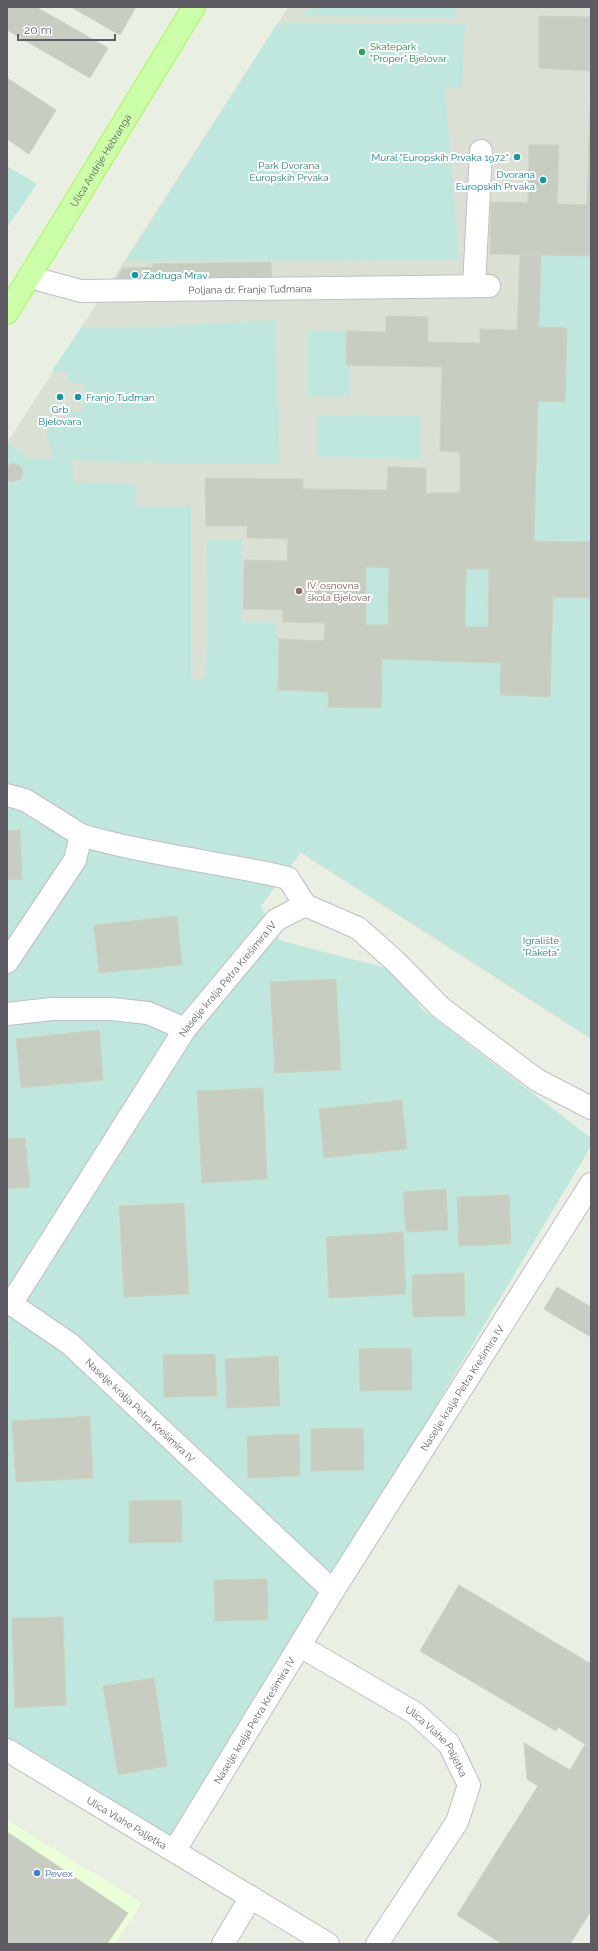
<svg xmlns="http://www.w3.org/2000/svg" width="598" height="1951" font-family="Raleway,sans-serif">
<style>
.commercial{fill:#eaffd8}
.education{fill:#dae1d4}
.green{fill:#bfe7de}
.building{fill:#c8cdc2;stroke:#cbd4c1;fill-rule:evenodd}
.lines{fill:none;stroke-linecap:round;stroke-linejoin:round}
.minor-casing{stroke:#c0bdc5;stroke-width:24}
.major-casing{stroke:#a9f754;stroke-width:24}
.minor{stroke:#fff;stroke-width:22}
.major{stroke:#cbffa8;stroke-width:22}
.leisure-dot{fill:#2e9e5b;stroke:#fff;stroke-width:1.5}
.culture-dot{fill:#0f9aa8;stroke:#fff;stroke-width:1.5}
.education-dot{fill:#8d6e63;stroke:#fff;stroke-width:1.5}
.shop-dot{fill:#3f7fe0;stroke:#fff;stroke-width:1.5}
.labels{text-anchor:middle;stroke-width:4;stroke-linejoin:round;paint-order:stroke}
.leisure-label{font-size:10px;fill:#27864d;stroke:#fff;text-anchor:start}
.culture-label{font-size:10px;fill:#0d838f;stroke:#fff;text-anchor:end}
.street-label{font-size:10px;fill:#5e5b65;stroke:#fff}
.park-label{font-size:10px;fill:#308070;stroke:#fff}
.education-label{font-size:10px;fill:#785e54;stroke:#fff;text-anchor:start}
.shop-label{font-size:10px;fill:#366cbe;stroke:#fff;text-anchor:start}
</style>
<rect width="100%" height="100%" fill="#e9efe3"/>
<polygon class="commercial" points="7,1820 142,1903 114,1944 7,1944"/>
<polygon class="education" points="288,7 591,7 591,1039 279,839 7,443"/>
<g class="green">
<polygon points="309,7 456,7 456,18 303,16"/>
<polygon points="278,23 465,24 462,88 445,88 459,260 126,261"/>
<polygon points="7,166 37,184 7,227"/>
<polygon points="541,255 591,256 591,542 534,541 538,401 565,402 567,328 539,327"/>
<polygon points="275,320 280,464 200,464 72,460 74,482 136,484 136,507 191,507 191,679 205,679 208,636 207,540 242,540 242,621 278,623 278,678 328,692 328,707 381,708 382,659 501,663 500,695 550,697 553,597 591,598 591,1038 301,852 261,906 279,940 401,972 421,1008 591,1138 591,1146 397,1471 170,1840 7,1738 7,443 30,459 53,459 47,436 47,422 65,421 66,410 83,411 85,383 68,382 68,371 52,371 81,328 132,328"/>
<polygon points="308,331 347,331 346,365 350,365 350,397 308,396"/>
<polygon points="317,415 421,416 420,459 317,457"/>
<polygon points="366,567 389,568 388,625 366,625"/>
<polygon points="466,569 489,569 488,627 465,627"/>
</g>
<g class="building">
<polygon points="7,7 36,7 108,48 90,78 7,30"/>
<polygon points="71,7 136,7 120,35"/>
<polygon points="539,16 591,17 591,71 539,68"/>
<polygon points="591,74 591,256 490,254 491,202 528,203 529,145 559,145 557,204 587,205"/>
<polygon points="7,78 56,110 29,154 7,139"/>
<path d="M520 255H541L539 327 567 328 565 402 538 401 534 541 591 542V598L553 597 550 697 500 695 501 663 382 659 381 708 328 707V692L278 690 279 639 324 641 325 623 283 622V610L243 609 244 560 287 561 288 539 247 538V526H206L205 478 303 479V489L387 490 388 467 426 468V493H460V452L440 451 442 367 346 365 347 331 386 332V316L428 317V342L480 343V329L517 330ZM366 567 389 568 388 625H366ZM466 569H489L488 627H465Z"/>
<polygon points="271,262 272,285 153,282 152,264"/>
<polygon points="152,267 153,282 113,283 123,268"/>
<polygon points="13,463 21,466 23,473 21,479 13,482 7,480 7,466"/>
<polygon points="20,830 22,879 7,880 7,831"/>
<polygon points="177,916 182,965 99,973 94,925"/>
<polygon points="336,979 341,1070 275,1073 270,982"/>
<polygon points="99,1030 103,1080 21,1088 16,1039"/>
<polygon points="263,1088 267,1179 202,1183 197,1091"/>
<polygon points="402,1100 407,1149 324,1158 319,1109"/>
<polygon points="25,1138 30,1187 7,1189 7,1139"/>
<polygon points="446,1189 448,1230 406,1232 403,1192"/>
<polygon points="509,1195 511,1244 459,1246 457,1197"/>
<polygon points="184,1203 189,1294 124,1297 119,1206"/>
<polygon points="403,1232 406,1294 329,1298 326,1237"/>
<polygon points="464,1273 465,1316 413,1317 412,1275"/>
<polygon points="557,1287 591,1307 591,1333 589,1336 544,1309"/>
<polygon points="8,1340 8,1398 7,1398"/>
<polygon points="411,1348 412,1390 360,1391 359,1349"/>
<polygon points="215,1354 217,1396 164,1397 163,1355"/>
<polygon points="278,1356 280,1406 227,1408 225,1359"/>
<polygon points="90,1416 93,1478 16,1482 12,1421"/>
<polygon points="363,1428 364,1470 311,1471 311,1429"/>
<polygon points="299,1434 300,1476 248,1478 247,1436"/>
<polygon points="181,1500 182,1542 129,1543 129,1501"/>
<polygon points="267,1579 268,1620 215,1621 214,1580"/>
<polygon points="459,1585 591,1664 591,1911 570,1944 502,1944 457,1915 538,1786 527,1779 524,1743 570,1770 586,1743 558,1727 556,1731 420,1651"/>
<polygon points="63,1617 66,1705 15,1708 12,1618"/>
<polygon points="587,1661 591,1664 591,1748 558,1727 550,1726"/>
<polygon points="154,1678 167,1766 118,1775 103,1686"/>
<polygon points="7,1832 128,1913 107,1944 7,1944"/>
</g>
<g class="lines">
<g class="minor-casing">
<g id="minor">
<path id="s1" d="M29 277 81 291 489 286"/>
<polyline points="474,286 481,151"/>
<polyline points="7,795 25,800 81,835"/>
<path d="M7 962 75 860 81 835C149 855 220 862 288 878L305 905"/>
<polyline points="7,1014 52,1009 111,1009 148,1013 185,1029"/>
<path id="s2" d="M7 1301 70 1344 333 1591"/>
<path id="s3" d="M11 1304 185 1029 276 920 305 905 358 928 396 962 440 1007 537 1080 591 1108"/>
<path id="s4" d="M300 1646 415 1713 449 1744 469 1785 457 1822 377 1944"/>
<path id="s5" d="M7 1750 328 1944"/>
<path id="s6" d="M175 1850 333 1591 591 1184"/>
<polyline points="223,1944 251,1897"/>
</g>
</g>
<g class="major-casing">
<g id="major">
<path id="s7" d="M7 313 194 7"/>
</g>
</g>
<use href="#minor" class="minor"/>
<use href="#major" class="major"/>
</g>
<circle class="leisure-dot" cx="362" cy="52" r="4"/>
<g class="culture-dot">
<circle cx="517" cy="157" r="4"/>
<circle cx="543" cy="180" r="4"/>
<circle cx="135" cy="275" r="4"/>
<circle cx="60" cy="397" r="4"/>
<circle cx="78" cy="397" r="4"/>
</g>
<circle class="education-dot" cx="299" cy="591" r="4"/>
<circle class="shop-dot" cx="37" cy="1873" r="4"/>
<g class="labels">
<g class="leisure-label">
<text x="370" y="50">Skatepark<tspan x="370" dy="12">"Proper" Bjelovar</tspan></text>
</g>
<g class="culture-label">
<text x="509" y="161">Mural "Europskih Prvaka 1972."</text>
<text x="535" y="178">Dvorana<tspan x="535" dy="12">Europskih Prvaka</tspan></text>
<text x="143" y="279" text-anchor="start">Zadruga Mrav</text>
<text x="86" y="401" text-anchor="start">Franjo Tuđman</text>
<text x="60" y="413" text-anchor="middle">Grb<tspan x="60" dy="12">Bjelovara</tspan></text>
</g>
<g class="street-label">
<text dy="4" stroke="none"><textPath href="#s7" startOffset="179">Ulica Andrije Hebranga</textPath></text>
<text dy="4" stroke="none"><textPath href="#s1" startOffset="223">Poljana dr. Franje Tuđmana</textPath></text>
<text dy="4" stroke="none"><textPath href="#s3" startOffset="391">Naselje kralja Petra Krešimira IV</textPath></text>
<text dy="4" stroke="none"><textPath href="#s6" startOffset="544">Naselje kralja Petra Krešimira IV</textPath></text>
<text dy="4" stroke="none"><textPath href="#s2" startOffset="173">Naselje kralja Petra Krešimira IV</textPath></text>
<text dy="4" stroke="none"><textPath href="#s6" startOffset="152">Naselje kralja Petra Krešimira IV</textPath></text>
<text dy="4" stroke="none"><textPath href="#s4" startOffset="169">Ulica Vlahe Paljetka</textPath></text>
<text dy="4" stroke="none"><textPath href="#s5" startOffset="140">Ulica Vlahe Paljetka</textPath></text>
</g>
<g class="park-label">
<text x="289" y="169">Park Dvorana<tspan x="289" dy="12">Europskih Prvaka</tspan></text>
<text x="541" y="944">Igralište<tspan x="541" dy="12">"Raketa"</tspan></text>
</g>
<g class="education-label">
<text x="307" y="589">IV. osnovna<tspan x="307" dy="12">škola Bjelovar</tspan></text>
</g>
<g class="shop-label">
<text x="45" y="1877">Pevex</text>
</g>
</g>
<rect width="598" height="1951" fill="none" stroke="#5e5b65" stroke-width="16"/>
<path d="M18 34v6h97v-6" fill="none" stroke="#5e5b65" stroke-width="2"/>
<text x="24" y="34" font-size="12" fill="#5e5b65" stroke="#ffffff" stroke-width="3" paint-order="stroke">20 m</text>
</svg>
